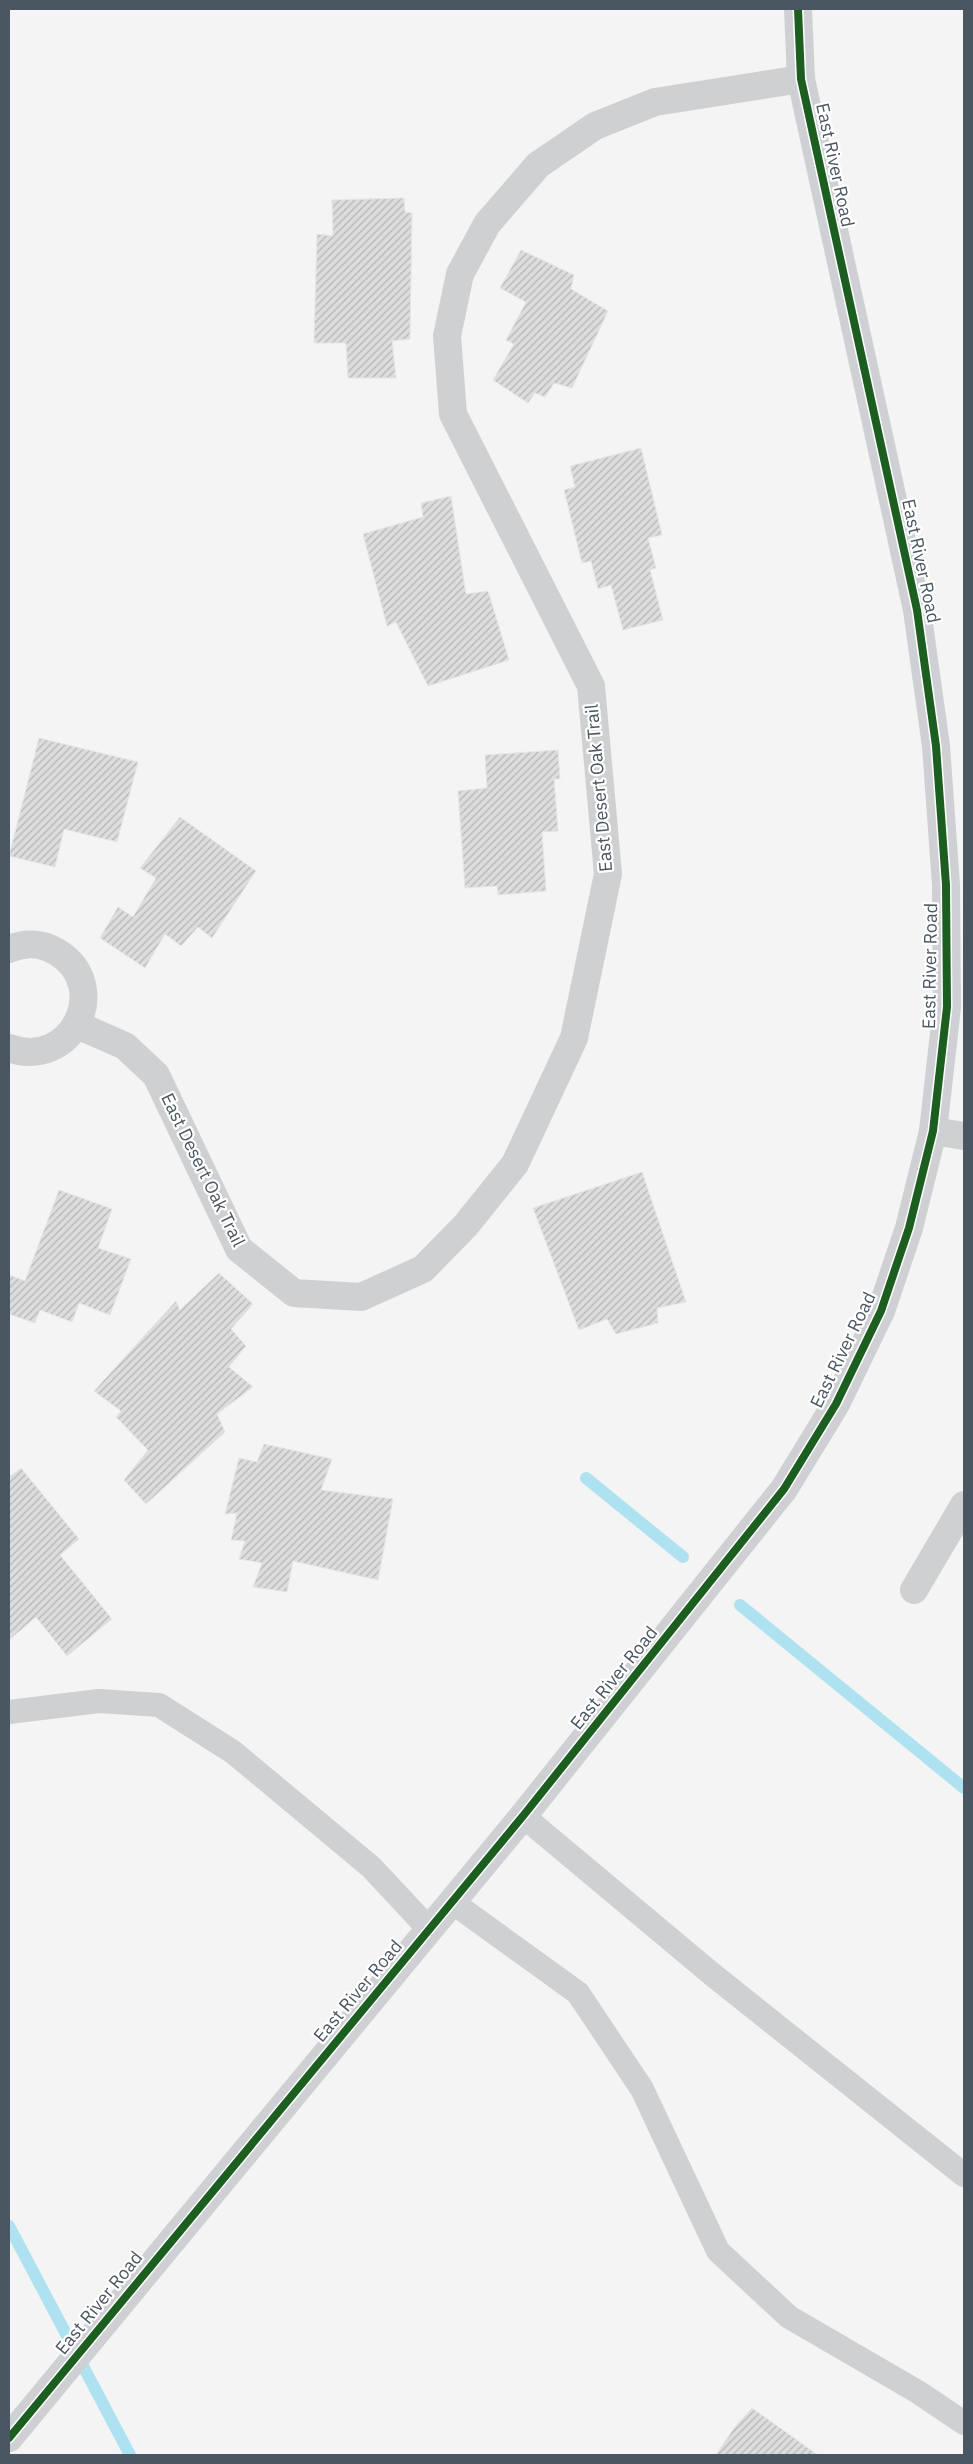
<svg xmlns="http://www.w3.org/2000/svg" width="973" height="2464" font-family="'IBM Plex Sans',sans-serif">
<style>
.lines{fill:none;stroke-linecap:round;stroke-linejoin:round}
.stream{stroke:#aee2f0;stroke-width:12}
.building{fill:url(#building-hatch);stroke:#e5e6e7}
.lane{stroke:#ced0d2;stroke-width:24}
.street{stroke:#ced0d2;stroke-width:28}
.secondary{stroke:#ced0d4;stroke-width:28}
.cycleway-casing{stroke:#fff;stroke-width:11}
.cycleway{stroke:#1b5e20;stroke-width:8}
.labels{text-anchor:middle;stroke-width:4.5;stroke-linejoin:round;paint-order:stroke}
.street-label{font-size:18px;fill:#4a5661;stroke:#fff}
</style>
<defs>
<pattern id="building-hatch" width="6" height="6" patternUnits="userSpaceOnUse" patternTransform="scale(1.25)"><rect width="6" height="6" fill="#ddddde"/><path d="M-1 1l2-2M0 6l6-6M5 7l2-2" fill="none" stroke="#b5b6b7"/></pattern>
</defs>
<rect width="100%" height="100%" fill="#f4f4f4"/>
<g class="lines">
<g class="stream">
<polyline points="586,1478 683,1557"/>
<polyline points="740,1605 964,1788"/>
<polyline points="9,2226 130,2455"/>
</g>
</g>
<g class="building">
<polygon points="404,198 405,212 412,213 410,339 392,341 396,378 348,378 346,343 314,343 317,234 333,236 332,200"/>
<polygon points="521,250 574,275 571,289 608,311 572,388 554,383 545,397 535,393 528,403 493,380 514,344 506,340 526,302 500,288"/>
<polygon points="641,448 662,535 648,538 656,568 650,570 663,620 623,630 611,585 598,589 591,561 582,563 564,490 575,487 570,466"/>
<polygon points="451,496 466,594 488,591 509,660 428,686 396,622 387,626 363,534 423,517 421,503"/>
<polygon points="39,738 138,762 117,842 64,829 55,867 9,856"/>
<polygon points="558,750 560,779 554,779 558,831 542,832 546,891 498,895 497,886 465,888 458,791 487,788 485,755"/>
<polygon points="180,817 256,871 212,938 198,927 181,946 165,934 145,968 100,938 118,907 133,917 156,878 140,868"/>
<polygon points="642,1172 686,1302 657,1308 658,1323 616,1334 607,1319 579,1330 533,1208"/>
<polygon points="59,1190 112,1209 98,1248 131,1259 110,1315 79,1303 72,1322 40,1310 35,1323 9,1314 9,1275 25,1281"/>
<polygon points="219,1273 253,1304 231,1329 246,1346 229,1367 253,1387 217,1414 225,1432 146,1504 124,1480 148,1450 116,1417 121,1411 94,1391 176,1301 180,1310"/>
<polygon points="264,1444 332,1459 321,1490 393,1499 378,1580 293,1561 287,1592 253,1587 262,1563 239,1559 245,1541 231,1540 237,1513 225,1514 239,1458 257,1462"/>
<polygon points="21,1468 79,1539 60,1555 112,1619 67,1656 36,1617 9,1640 9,1477"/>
<polygon points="752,2408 818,2455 716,2455 734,2428"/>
</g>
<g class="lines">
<g class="lane">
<polyline points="9,1712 99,1701 159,1705 233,1752 371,1867 429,1929"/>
<polyline points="523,1816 713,1975 964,2175"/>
<polyline points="452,1902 578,1993 642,2089 718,2251 789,2317 918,2392 964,2423"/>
</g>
<g class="street">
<path d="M9 949C25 942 42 943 57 952 113 986 72 1071 9 1048"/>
<polyline points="77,1025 125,1046 156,1075 239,1249 294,1293 361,1297 423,1269 466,1225 515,1164 574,1038 608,874 591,686 453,414 447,336 460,274 487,224 538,165 595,126 655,102 801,79"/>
<polyline points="933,1131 964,1136"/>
<polyline points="914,1590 964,1505"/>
</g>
<polyline class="secondary" points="9,2438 523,1816 784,1489 836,1404 881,1311 909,1228 933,1131 947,1007 946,885 936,746 917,610 801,79 798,9"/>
<g class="cycleway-casing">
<polyline id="cycleway" points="9,2438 523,1816 784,1489 836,1404 881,1311 909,1228 933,1131 947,1007 946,885 936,746 917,610 801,79 798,9"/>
</g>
<use href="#cycleway" class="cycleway"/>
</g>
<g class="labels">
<g class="street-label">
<text transform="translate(835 165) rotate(78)" y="6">East River Road</text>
<text transform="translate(921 561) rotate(78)" y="6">East River Road</text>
<text transform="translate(599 788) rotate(-95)" y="6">East Desert Oak Trail</text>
<text transform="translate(930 966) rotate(-89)" y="6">East River Road</text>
<text transform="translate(203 1170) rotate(64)" y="6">East Desert Oak Trail</text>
<text transform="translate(843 1350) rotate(-64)" y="6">East River Road</text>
<text transform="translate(614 1678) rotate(-51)" y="6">East River Road</text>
<text transform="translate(358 1991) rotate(-50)" y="6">East River Road</text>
<text transform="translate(99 2303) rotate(-51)" y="6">East River Road</text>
</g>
</g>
<rect width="973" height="2464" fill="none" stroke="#4a5661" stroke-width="20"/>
</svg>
